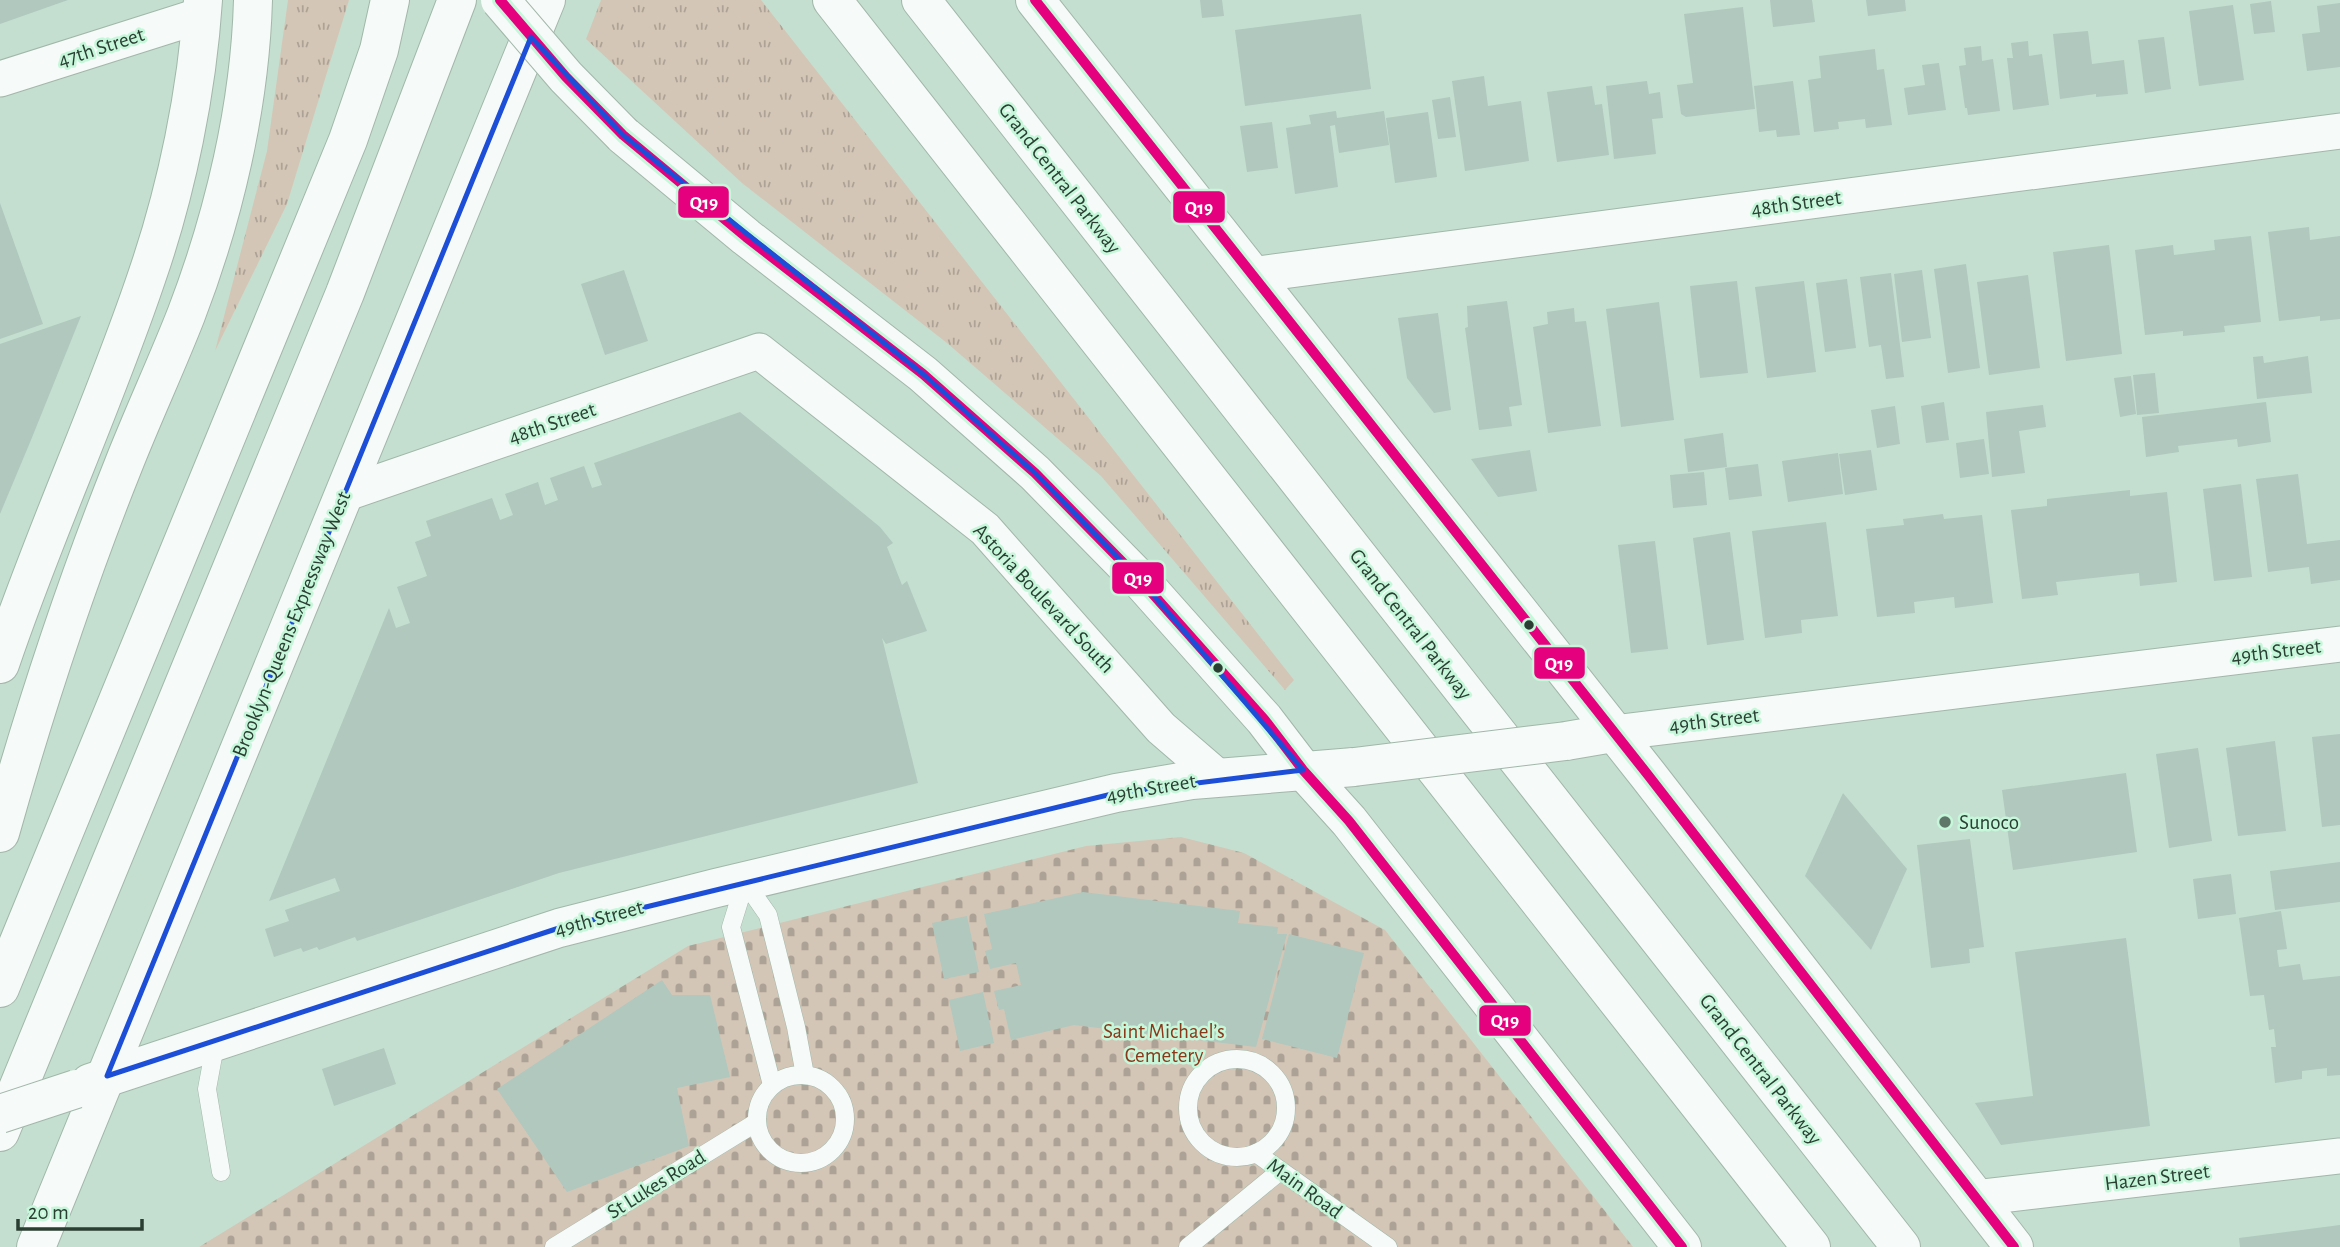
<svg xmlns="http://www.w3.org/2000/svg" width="2340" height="1247" font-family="'Alegreya Sans',sans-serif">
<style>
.grass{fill:url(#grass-tufts)}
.cemetery{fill:url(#cemetery-stones)}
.building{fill:#b0c8be}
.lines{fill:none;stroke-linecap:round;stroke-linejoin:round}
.service-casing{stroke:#a1b7aa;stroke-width:19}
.minor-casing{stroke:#a1b7aa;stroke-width:37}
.tertiary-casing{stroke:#a1b7aa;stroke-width:40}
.secondary-casing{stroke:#a1b7aa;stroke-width:40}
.motorway-casing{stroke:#a1b7aa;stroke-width:40}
.service{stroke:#f6faf8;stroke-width:18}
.minor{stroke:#f6faf8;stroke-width:35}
.tertiary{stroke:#f6faf8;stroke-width:38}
.secondary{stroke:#f6faf8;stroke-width:38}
.motorway{stroke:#f6faf8;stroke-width:38}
.tertiary-bridge-casing{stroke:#a1b7aa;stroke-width:40;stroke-linecap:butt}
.secondary-bridge-casing{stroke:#a1b7aa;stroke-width:40;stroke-linecap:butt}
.tertiary-bridge{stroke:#f6faf8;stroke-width:38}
.secondary-bridge{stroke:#f6faf8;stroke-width:38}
.bus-1-casing{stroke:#c6f7da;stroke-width:16}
.bus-1{stroke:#e5007d;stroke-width:10}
.marked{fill:none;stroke:#1d4ed8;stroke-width:5;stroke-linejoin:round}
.bus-dot{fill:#2a3e32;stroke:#c6f7da;stroke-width:2.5}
.poi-dot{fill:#607669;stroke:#c6f7da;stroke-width:2.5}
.labels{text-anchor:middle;stroke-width:5;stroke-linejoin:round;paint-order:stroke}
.street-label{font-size:21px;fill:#2a3e32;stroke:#c6f7da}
.poi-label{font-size:21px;fill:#2a3e32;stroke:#c6f7da;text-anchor:start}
.park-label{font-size:21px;fill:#8b3719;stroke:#c6f7da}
.line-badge{stroke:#c6f7da;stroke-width:2.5}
.badge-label{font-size:19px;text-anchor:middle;font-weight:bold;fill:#fff}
</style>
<defs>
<pattern id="grass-tufts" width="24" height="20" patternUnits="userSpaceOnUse" patternTransform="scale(1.75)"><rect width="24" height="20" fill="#d4c6b6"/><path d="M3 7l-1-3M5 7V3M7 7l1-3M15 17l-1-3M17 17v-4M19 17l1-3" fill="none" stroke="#aca295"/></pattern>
<pattern id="cemetery-stones" width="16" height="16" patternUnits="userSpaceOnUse" patternTransform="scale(1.75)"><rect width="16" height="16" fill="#d4c6b6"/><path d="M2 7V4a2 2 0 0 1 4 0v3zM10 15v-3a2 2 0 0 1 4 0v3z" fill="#aca295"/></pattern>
</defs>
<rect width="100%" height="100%" fill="#c4dfcf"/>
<g class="grass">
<polygon points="288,0 349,0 287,204 215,351 267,151"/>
<polygon points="601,0 761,0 1294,680 1285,690 1101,476 947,343 742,183 586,39"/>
</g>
<polygon class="cemetery" points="1181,837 1244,853 1385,930 1633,1247 199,1247 688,946 1086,846"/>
<g class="building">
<polygon points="0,0 68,0 0,24"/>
<polygon points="1200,0 1222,0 1224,16 1202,18"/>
<polygon points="1770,0 1812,0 1815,22 1773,27"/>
<polygon points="1866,0 1905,0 1906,11 1868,16"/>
<polygon points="2271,1 2275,32 2254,34 2250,4"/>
<polygon points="2340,3 2340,67 2307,71 2302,34 2320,32 2317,6"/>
<polygon points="2233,5 2244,80 2199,86 2189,11"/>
<polygon points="1743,7 1755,109 1686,117 1681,114 1677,85 1693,83 1684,14"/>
<polygon points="1361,14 1371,89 1245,106 1235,30"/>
<polygon points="2088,31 2092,64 2124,60 2128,94 2096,97 2096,94 2060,99 2053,34"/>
<polygon points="2164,37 2171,89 2145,93 2138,40"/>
<polygon points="2028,41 2029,56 2042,54 2049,105 2013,110 2007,58 2013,58 2011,43"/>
<polygon points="1981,46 1982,61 1993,59 2000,111 1968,115 1967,108 1965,108 1959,66 1966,65 1964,48"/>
<polygon points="1875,49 1877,70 1884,69 1892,125 1866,128 1865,119 1838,122 1839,129 1814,132 1808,80 1821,78 1819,56"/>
<polygon points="1939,63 1946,110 1908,115 1904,88 1925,85 1922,65"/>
<polygon points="1484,76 1488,106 1521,101 1529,161 1465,171 1452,81"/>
<polygon points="1647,81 1649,94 1660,92 1663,118 1652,119 1656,154 1614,159 1606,86"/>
<polygon points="1793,81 1800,135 1777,137 1776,130 1759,132 1754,86"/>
<polygon points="1592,86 1595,105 1602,104 1609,155 1557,162 1547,92"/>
<polygon points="1450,97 1456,137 1438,139 1432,100"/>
<polygon points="1336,111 1337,118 1384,111 1389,145 1339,153 1335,125 1330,126 1338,187 1295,194 1286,128 1311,124 1309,115"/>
<polygon points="1428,112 1437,177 1395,183 1386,118"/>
<polygon points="1272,122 1278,168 1247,172 1240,126"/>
<polygon points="0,203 43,324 0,339"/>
<polygon points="2309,227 2310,240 2340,236 2340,319 2320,321 2320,316 2279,321 2268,232"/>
<polygon points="2251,236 2261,322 2224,326 2225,332 2183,336 2183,331 2145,335 2135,250 2173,245 2174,255 2215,250 2214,240"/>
<polygon points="2109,245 2122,354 2066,361 2053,252"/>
<polygon points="1966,264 1980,368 1948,373 1934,269"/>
<polygon points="624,270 648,341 605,355 581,284"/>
<polygon points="1922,270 1931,338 1902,342 1894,274"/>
<polygon points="1891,273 1904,377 1886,379 1881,345 1869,347 1860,277"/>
<polygon points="2028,275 2040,368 1989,375 1977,282"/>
<polygon points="1847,279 1856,348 1825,352 1816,283"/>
<polygon points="1737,281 1748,373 1700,378 1690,286"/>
<polygon points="1804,281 1816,372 1767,378 1755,287"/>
<polygon points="1507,301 1522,405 1509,407 1512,426 1479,430 1465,328 1468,327 1467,306"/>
<polygon points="1659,302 1674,420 1621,427 1606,309"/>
<polygon points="1574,308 1575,322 1586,321 1601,426 1548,433 1533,327 1548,324 1547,312"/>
<polygon points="1438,313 1451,410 1434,413 1407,378 1398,318"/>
<polygon points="81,316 31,440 0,514 0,344"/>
<polygon points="2263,356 2264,363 2308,356 2312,393 2257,399 2253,357"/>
<polygon points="2155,373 2159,413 2137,415 2133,375"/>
<polygon points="2131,376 2136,414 2120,417 2114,378"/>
<polygon points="1944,402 1949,440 1926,443 1921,406"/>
<polygon points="2266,402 2271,442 2238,447 2237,439 2178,446 2179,452 2146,457 2142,417"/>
<polygon points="2043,405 2046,427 2019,431 2025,473 1992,477 1986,412"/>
<polygon points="1895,406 1900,444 1877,448 1871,410"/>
<polygon points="740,412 880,527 893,543 887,547 902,585 907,581 927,631 886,644 882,638 918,783 559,873 357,941 355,937 319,950 317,947 303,952 301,948 274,957 265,929 289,921 285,910 340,891 335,878 269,901 389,608 396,628 410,623 397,587 427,576 415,542 431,536 426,521 492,498 500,520 513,515 505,494 538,482 545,505 558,500 550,478 584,466 592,488 602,485 594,463"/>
<polygon points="1723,433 1727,467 1688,472 1684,439"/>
<polygon points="1984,439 1989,474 1960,478 1956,443"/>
<polygon points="1530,450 1537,491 1498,497 1471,459"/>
<polygon points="1871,450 1877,490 1845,495 1839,454"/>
<polygon points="1838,453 1843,494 1788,502 1782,461"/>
<polygon points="1758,464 1762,496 1729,500 1725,468"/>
<polygon points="1704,472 1707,505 1673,508 1670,475"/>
<polygon points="2298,474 2307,544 2340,540 2340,580 2311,584 2309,567 2268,572 2256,479"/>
<polygon points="2241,484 2252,577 2214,581 2203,489"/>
<polygon points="2130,490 2130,496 2167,492 2177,582 2140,586 2139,573 2056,582 2058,595 2022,599 2011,510 2047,506 2047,499"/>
<polygon points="1943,514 1944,519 1982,515 1993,603 1955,608 1954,597 1914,602 1915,613 1877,617 1866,529 1904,525 1903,519"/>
<polygon points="1826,522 1838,616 1801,620 1802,633 1765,638 1752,531"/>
<polygon points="1730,532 1744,640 1707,645 1693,538"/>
<polygon points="1655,541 1668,649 1631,653 1618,545"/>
<polygon points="2340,734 2340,825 2322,827 2312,737"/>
<polygon points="2275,741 2286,831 2238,836 2226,748"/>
<polygon points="2198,748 2212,841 2169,848 2156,754"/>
<polygon points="2126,773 2137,852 2013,870 2002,790"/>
<polygon points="1843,793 1907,869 1871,950 1805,876"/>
<polygon points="1970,839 1984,947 1969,949 1970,963 1931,968 1917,845"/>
<polygon points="2340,862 2340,902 2275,910 2270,871"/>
<polygon points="2231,874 2236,914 2198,919 2193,879"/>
<polygon points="1083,892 1240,911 1238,923 1278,927 1277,934 1287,934 1256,1047 1074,1025 1011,1040 1004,1009 999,1010 994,991 1021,985 1016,963 990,969 985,951 992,949 984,914"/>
<polygon points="2281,911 2287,949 2277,950 2279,967 2300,964 2303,980 2340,976 2340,1075 2327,1076 2327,1068 2302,1071 2302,1079 2275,1083 2271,1047 2276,1047 2274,1029 2269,1030 2264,995 2250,996 2239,918"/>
<polygon points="967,916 979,972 944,979 932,923"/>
<polygon points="1289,934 1364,953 1337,1058 1262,1039"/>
<polygon points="2126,938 2150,1126 2001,1145 1975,1103 2033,1096 2015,952"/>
<polygon points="662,980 672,995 710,995 730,1077 677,1088 689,1146 567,1192 497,1089"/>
<polygon points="983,992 994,1043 960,1051 949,1000"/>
<polygon points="384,1048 396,1084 334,1106 322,1069"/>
<polygon points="2340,1225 2340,1247 2240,1247 2239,1238"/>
</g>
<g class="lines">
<g class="service-casing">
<g id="service">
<polyline points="216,1040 207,1089 221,1172"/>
<circle cx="1237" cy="1108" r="49"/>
<circle cx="801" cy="1119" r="44"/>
<polyline points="772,1085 731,927 745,882 768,915 796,1027 805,1075"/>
<polyline points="1256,1153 1388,1247"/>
<polyline points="554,1247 757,1122"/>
<polyline points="1188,1247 1280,1171"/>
</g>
</g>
<g class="minor-casing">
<g id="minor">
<polyline points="0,79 202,15"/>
<polyline points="1251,275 2340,131"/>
<polyline points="344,494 759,351 985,529 1161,728 1219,778"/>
<polyline points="1613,733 2340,644"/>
<polyline points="1975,1198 2340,1156"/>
</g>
</g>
<g class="tertiary-casing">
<g id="tertiary">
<path d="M0 664C44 533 103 407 147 276 177 189 197 91 203 0"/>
<polyline points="1566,741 1613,733"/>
<polyline points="90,1083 559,928 716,888 1116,793 1192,780 1354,767"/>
<polyline points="36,1247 546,0"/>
</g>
</g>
<g class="secondary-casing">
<g id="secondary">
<polyline points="1035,0 1648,775 2014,1247"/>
<polyline points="623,135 746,237 923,374 1035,473 1143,583 1264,719 1303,770 1349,821 1682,1247"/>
</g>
</g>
<g class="motorway-casing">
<g id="motorway">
<polyline points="832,0 1811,1247"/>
<polyline points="921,0 1901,1247"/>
<path d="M0 833C35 708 75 586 123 466 143 415 166 366 186 315 224 216 250 106 253 0"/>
<polyline points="0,988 348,140 379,50 390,0"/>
<polyline points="0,1132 345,293 457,0"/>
</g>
</g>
<use href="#service" class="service"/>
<use href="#minor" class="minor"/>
<use href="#tertiary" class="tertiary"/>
<use href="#secondary" class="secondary"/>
<use href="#motorway" class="motorway"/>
<g class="tertiary-bridge-casing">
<g id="tertiary-bridge">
<polyline points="1354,767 1566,741"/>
<polyline points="0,1114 76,1089"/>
</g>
</g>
<g class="secondary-bridge-casing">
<polyline id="secondary-bridge" points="500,0 566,77 623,135"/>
</g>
<use href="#tertiary-bridge" class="tertiary-bridge"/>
<use href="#secondary-bridge" class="secondary-bridge"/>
<g class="bus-1-casing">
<g id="bus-1">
<polyline points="500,0 566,77 623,135 746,237 923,374 1035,473 1143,583 1264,719 1303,770 1349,821 1682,1247"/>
<polyline points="1035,0 1648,775 2014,1247"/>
</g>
</g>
<use href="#bus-1" class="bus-1"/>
</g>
<path class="marked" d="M531 37 623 135 923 374 1035 473 1143 583 1303 770 1116 793 559 928 107 1076Z"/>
<g class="bus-dot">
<circle cx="1529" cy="625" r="6"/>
<circle cx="1218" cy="668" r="6"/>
</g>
<circle class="poi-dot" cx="1945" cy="822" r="7"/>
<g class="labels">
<g class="street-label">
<text transform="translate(101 47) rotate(-18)" y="7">47th Street</text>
<text transform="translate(1060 178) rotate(52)" y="7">Grand Central Parkway</text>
<text transform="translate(1796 203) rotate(-8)" y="7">48th Street</text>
<text transform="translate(552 423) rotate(-19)" y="7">48th Street</text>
<text transform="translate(1044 598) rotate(47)" y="7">Astoria Boulevard South</text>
<text transform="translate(291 624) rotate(-68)" y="7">Brooklyn-Queens Expressway West</text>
<text transform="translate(1411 624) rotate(52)" y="7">Grand Central Parkway</text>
<text transform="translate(2276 651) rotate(-7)" y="7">49th Street</text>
<text transform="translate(1714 720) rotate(-7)" y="7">49th Street</text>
<text transform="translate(1151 788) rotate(-10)" y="7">49th Street</text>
<text transform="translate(599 918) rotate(-15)" y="7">49th Street</text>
<text transform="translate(1761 1069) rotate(52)" y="7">Grand Central Parkway</text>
<text transform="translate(2157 1177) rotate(-7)" y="7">Hazen Street</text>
<text transform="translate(656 1184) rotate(-32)" y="7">St Lukes Road</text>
<text transform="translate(1305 1188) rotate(36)" y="7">Main Road</text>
</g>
<g class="poi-label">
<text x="1959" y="829">Sunoco</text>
</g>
<g class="park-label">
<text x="1164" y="1038">Saint Michael’s<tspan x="1164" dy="24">Cemetery</tspan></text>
</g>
</g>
<g class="line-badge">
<rect x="677" y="185" width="53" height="34" rx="7" fill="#e5007d"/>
<rect x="1172" y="190" width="54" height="34" rx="7" fill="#e5007d"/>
<rect x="1111" y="561" width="54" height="34" rx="7" fill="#e5007d"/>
<rect x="1533" y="646" width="53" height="34" rx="7" fill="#e5007d"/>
<rect x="1478" y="1004" width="54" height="33" rx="7" fill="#e5007d"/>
</g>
<g class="badge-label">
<text x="704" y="209">Q19</text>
<text x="1199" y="214">Q19</text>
<text x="1138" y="585">Q19</text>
<text x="1559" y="670">Q19</text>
<text x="1505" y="1027">Q19</text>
</g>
<path d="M18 1219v10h124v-10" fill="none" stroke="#2a3e32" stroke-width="3.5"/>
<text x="28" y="1219" font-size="21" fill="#2a3e32" stroke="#c6f7da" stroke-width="5" paint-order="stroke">20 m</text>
</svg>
